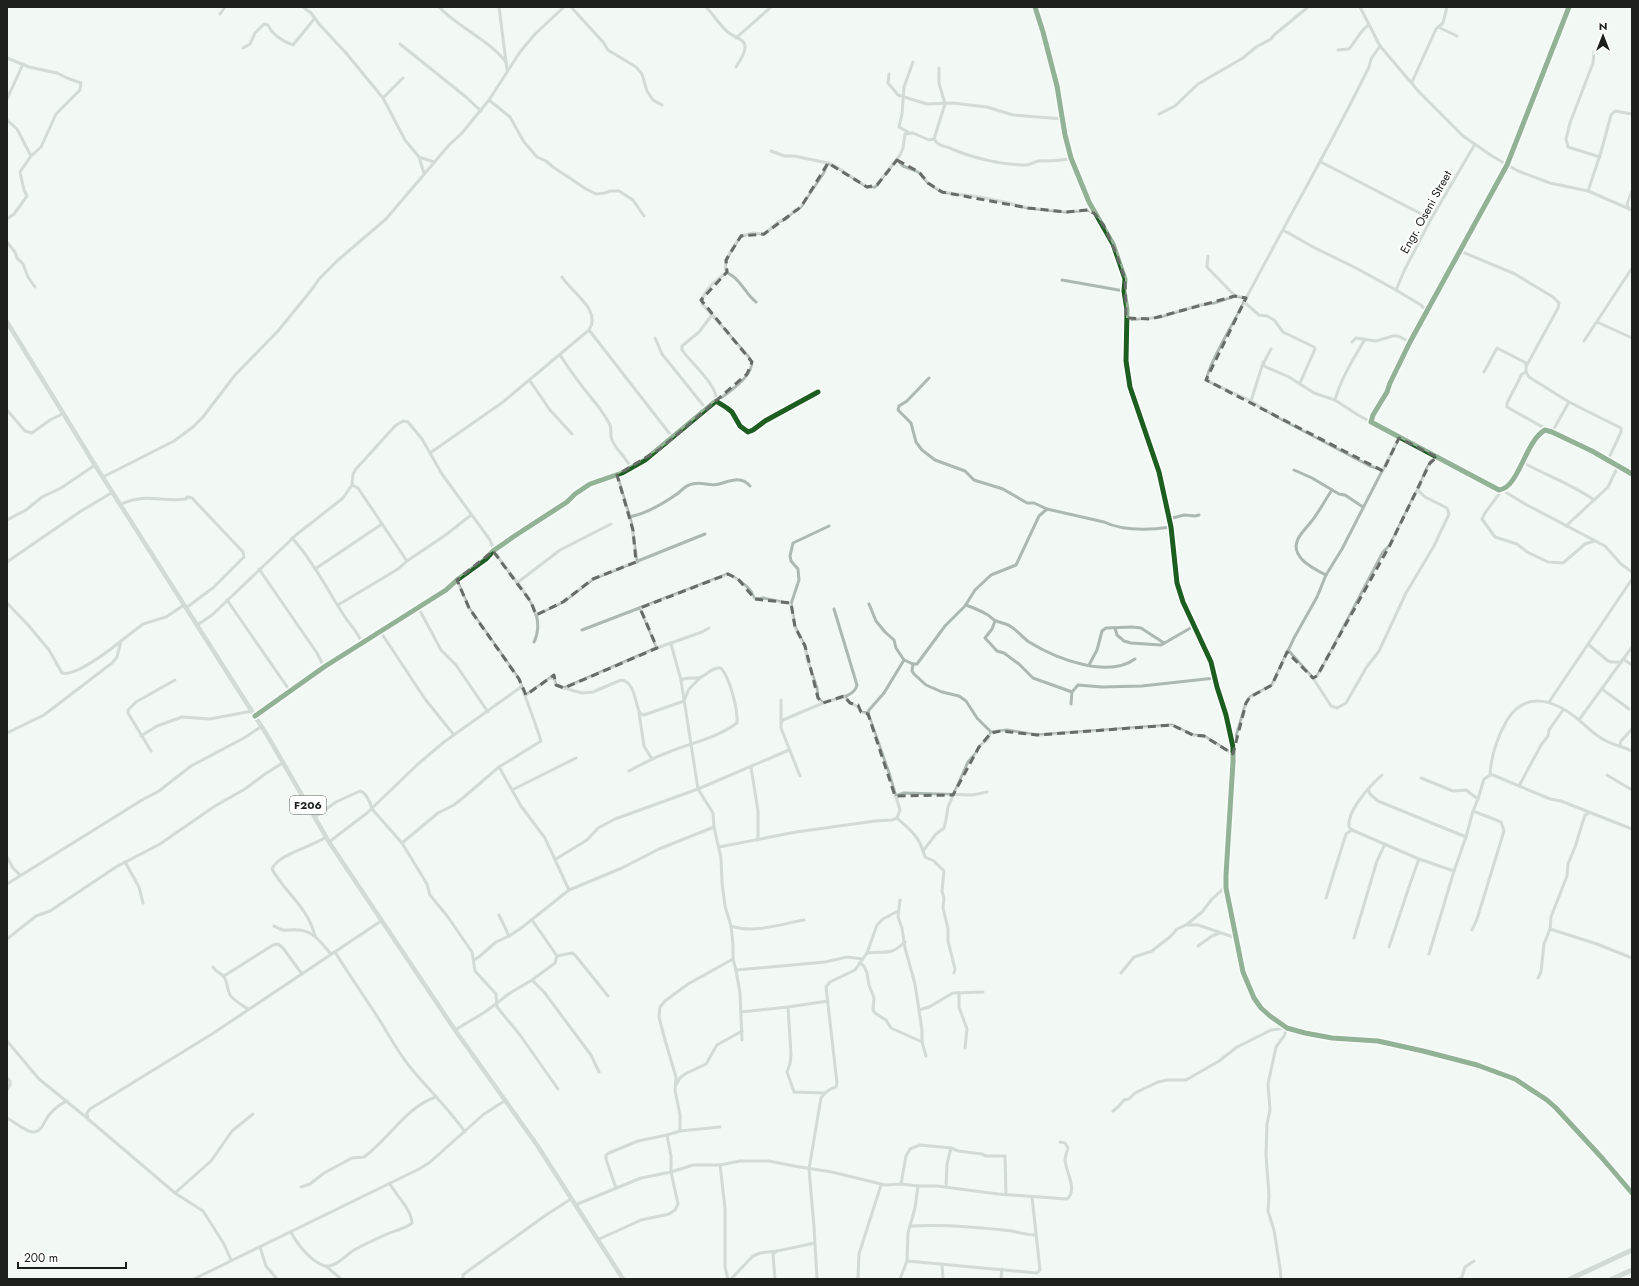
<svg xmlns="http://www.w3.org/2000/svg" width="1639" height="1286" font-family="Jost,sans-serif">
<style>
.lines{fill:none;stroke-linecap:round;stroke-linejoin:round}
.minor{stroke:#acb8b1;stroke-width:3}
.primary{stroke:#abb9b1;stroke-width:4.5}
.motorway{stroke:#abb6ae;stroke-width:5}
.cycleway-casing{stroke:#fff;stroke-width:8}
.cycleway{stroke:#1b5e20;stroke-width:5}
.marked{fill:none;stroke:#676c68;stroke-width:3;stroke-dasharray:8 5;stroke-linejoin:round}
.labels{text-anchor:middle;stroke-width:4;stroke-linejoin:round;paint-order:stroke}
.shield{fill:#fff;stroke:#606361;stroke-width:1}
.shield-label{font-size:11px;font-weight:bold;fill:#1c201d}
.street-label{font-size:12px;fill:#1c201d;stroke:#fff}
</style>
<rect width="100%" height="100%" fill="#f2f8f4"/>
<g class="lines">
<g class="minor">
<polyline points="303,7 311,13 319,24 346,53 383,98 405,140 419,157 424,173"/>
<path d="M439 7C459 28 488 39 506 62"/>
<polyline points="499,7 507,70"/>
<polyline points="571,7 603,42 608,50 636,67 642,74 647,91 653,100 662,105"/>
<path d="M706 7C714 15 720 26 729 33 734 37 745 39 745 47 745 54 739 62 736 67"/>
<polyline points="1035,7 1043,32 1057,86 1065,135 1071,158 1089,202 1113,244 1125,279 1124,291 1127,310 1126,361 1130,387 1159,472 1171,527 1177,583 1183,602 1211,662 1217,687 1226,715 1233,747 1233,762 1226,875 1226,888 1243,972 1254,998 1261,1008 1270,1016 1287,1028 1305,1033 1332,1038 1378,1041 1423,1051 1477,1065 1515,1079 1547,1100 1556,1108 1603,1159 1632,1193"/>
<polyline points="1360,7 1380,46 1420,93 1463,136 1492,156 1518,171 1550,183 1588,191 1632,210"/>
<path d="M1569 7 1507 165 1410 342 1390 383 1387 392 1373 415 1371 422 1499 490C1519 488 1525 441 1545 430L1552 432 1592 451 1632 474"/>
<polyline points="220,14 225,7"/>
<polyline points="1438,27 1457,36"/>
<polyline points="736,38 771,7"/>
<polyline points="400,44 466,97 481,111"/>
<path d="M1380 46 1371 59 1369 67C1329 149 1283 227 1241 308 1233 324 1209 363 1207 378L1210 382 1251 401 1277 417 1370 466 1383 470"/>
<path d="M243 48 250 44 255 33 264 24 268 25C272 34 283 42 293 45L315 18"/>
<path d="M1338 50 1349 49C1355 42 1362 28 1369 25"/>
<polyline points="1594,52 1593,63 1570,123 1566,139 1568,147 1600,157"/>
<polyline points="7,58 29,67 57,73 67,78 81,83 80,90 56,114 41,147 31,156"/>
<polyline points="889,74 888,83 898,95 927,104 953,103 987,107 1013,115 1063,119"/>
<polyline points="1412,82 1436,29 1443,23 1447,7"/>
<polyline points="383,98 403,78"/>
<polyline points="7,99 23,64"/>
<polyline points="489,100 510,117 524,142 537,157 546,161 553,167 586,189 596,194 605,193 610,191 619,191 633,200 644,216"/>
<polyline points="1159,114 1175,106 1198,84 1243,58 1256,47 1271,39 1274,35 1308,7"/>
<polyline points="7,120 17,129 31,156 20,172 24,190 27,196 14,214 7,219"/>
<polyline points="908,132 899,127 902,114 904,87 913,62"/>
<path d="M934 139C939 147 944 145 952 149 973 158 1002 165 1026 165 1030 165 1034 162 1038 161 1049 160 1059 162 1071 158"/>
<polyline points="771,151 784,156 794,156 828,163 835,166 867,187 875,187 900,155 903,148 905,134 913,133 929,140 934,139 945,104 939,83 939,68"/>
<polyline points="419,157 434,162"/>
<polyline points="897,160 903,166 919,172 928,183 942,192 980,197 1009,203 1028,208 1066,212 1088,210 1095,214"/>
<polyline points="1321,162 1431,219"/>
<polyline points="1588,191 1601,152 1611,115 1615,111 1632,114"/>
<polyline points="1629,209 1627,204 1632,191"/>
<polyline points="1283,230 1315,248 1356,268 1396,290 1421,305 1427,312"/>
<polyline points="7,242 15,252 17,258 23,264 28,277 35,287"/>
<polyline points="1460,251 1515,274 1553,297 1559,303 1558,308 1527,365"/>
<polyline points="1208,256 1207,267 1235,296 1246,298"/>
<polyline points="1062,280 1124,291"/>
<polyline points="1396,290 1405,269 1431,219 1475,144"/>
<path d="M756 302C748 296 744 287 737 280 735 277 730 275 727 272 720 264 736 243 741 236L753 233 764 234 778 222 786 219 795 210 801 207 808 196 823 174 828 163"/>
<polyline points="1244,302 1259,315 1267,316 1274,320 1283,332 1314,347 1315,349 1300,383"/>
<path d="M712 315 699 332 682 346V350C690 362 719 386 716 401"/>
<polyline points="1126,320 1160,317 1199,305 1214,303 1235,296"/>
<polyline points="1597,322 1632,338"/>
<polyline points="589,330 673,438"/>
<polyline points="655,338 662,354 707,410"/>
<polyline points="1584,341 1632,268"/>
<polyline points="1352,342 1356,338 1376,341 1393,336 1398,336 1410,342"/>
<path d="M560 355C568 367 576 379 585 390 594 401 603 411 609 423 613 429 609 434 612 440 617 451 626 457 631 468"/>
<polyline points="1263,362 1264,366 1289,377 1314,393 1335,400 1358,415 1371,422"/>
<polyline points="1484,372 1497,348 1526,363 1526,372 1529,377 1569,402 1552,432"/>
<polyline points="1526,372 1522,374 1507,403 1507,407 1548,430"/>
<path d="M929 378 907 401 899 406 898 410 911 423 916 442 922 450 935 460 965 471 974 480 1003 489 1027 503H1034L1047 509 1104 522C1123 531 1150 530 1171 527"/>
<polyline points="530,381 550,410 572,434"/>
<path d="M1335 400C1341 378 1354 358 1365 339"/>
<path d="M716 401C726 395 749 378 751 367 753 362 750 359 747 355L702 304C700 292 718 279 727 272"/>
<polyline points="1251,401 1262,366 1271,349"/>
<polyline points="1569,402 1621,428 1621,432 1608,460"/>
<polyline points="7,410 25,431 32,433 50,420 64,413"/>
<path d="M430 453 503 402 589 330C602 310 572 293 562 277"/>
<path d="M1522 462C1545 475 1572 484 1594 500"/>
<polyline points="1294,470 1312,478 1339,494 1345,495 1363,507"/>
<polyline points="617,475 631,521 637,562"/>
<polyline points="103,477 174,441 193,427 203,417 235,375 278,331 313,288 319,279 338,260 386,219 449,145 462,133 489,100 520,52 535,34 564,7"/>
<path d="M121 504C148 492 161 503 186 499L187 497 192 498 243 552 244 557 214 587 186 608"/>
<path d="M629 517C645 514 664 503 677 494 681 491 684 487 689 485 700 480 709 487 719 484 730 481 741 475 750 486"/>
<polyline points="1169,519 1184,515 1195,516 1199,515"/>
<polyline points="7,520 26,510 42,497 61,488 95,465"/>
<polyline points="1566,526 1608,487 1618,466"/>
<path d="M292 538C313 561 328 591 345 617 351 626 358 632 362 643"/>
<polyline points="1594,541 1585,544 1563,563 1548,562 1527,552 1517,544 1495,537 1482,519 1485,513 1502,490 1527,505 1605,546 1621,564 1632,572"/>
<polyline points="407,561 447,534 471,515"/>
<polyline points="7,562 81,511 113,492"/>
<polyline points="259,569 317,653 324,667"/>
<polyline points="315,569 382,524"/>
<path d="M1326 575C1314 569 1289 557 1298 539 1301 533 1307 527 1311 522 1319 512 1325 500 1332 490"/>
<polyline points="517,583 560,550 611,524"/>
<polyline points="227,600 290,691"/>
<path d="M7 603 29 626 49 650 62 673C75 677 110 650 121 641"/>
<polyline points="791,604 799,580 798,569 791,561 790,556 793,543 829,526"/>
<polyline points="338,605 398,569 407,561 358,488 352,485"/>
<path d="M966 605C974 608 981 611 988 615 991 617 993 620 996 621 1001 623 1005 623 1010 626 1017 630 1022 637 1029 642 1055 658 1107 679 1135 659"/>
<polyline points="418,607 441,650 456,665 488,712"/>
<polyline points="640,608 657,648"/>
<polyline points="536,615 563,602 593,579 705,534"/>
<polyline points="995,621 992,629 985,638 997,651 1004,653 1019,664 1033,678 1072,692 1071,704"/>
<path d="M197 625 212 615 296 535 343 498 352 485 353 474 356 469 395 426 403 421 408 422 422 439 442 474 490 540C501 574 552 604 534 642"/>
<polyline points="1115,628 1117,635 1124,641 1131,643 1161,645 1194,626"/>
<path d="M582 630 728 574C736 578 744 583 750 590 753 593 752 596 755 599L763 598 791 604 795 627 805 646 807 659 817 688 818 698 823 703C834 699 854 698 857 685L834 609"/>
<polyline points="380,631 425,699 454,735"/>
<polyline points="671,644 681,680 698,789 713,813 714,827 721,858 722,883 725,906 731,926 733,945 733,959 736,970 740,993 742,1040"/>
<polyline points="1588,644 1608,661 1611,662 1621,662"/>
<path d="M1288 650 1313 678 1331 706 1337 708 1346 703 1366 668 1379 651 1406 593 1434 546 1449 514 1447 508 1425 497 1418 490C1423 480 1426 462 1437 457"/>
<polyline points="1623,659 1632,665"/>
<polyline points="904,660 913,664 917,664 945,626 965,606 975,590 991,575 1016,565 1039,516 1047,509"/>
<polyline points="913,664 912,671 914,674 926,685 942,692 959,696 966,701 977,718 991,732 1007,730 1037,735 1172,725 1193,735 1204,736 1233,754"/>
<polyline points="1089,665 1097,650 1102,631 1106,628 1132,627 1141,628 1164,643"/>
<polyline points="1313,678 1317,676 1321,670 1383,552 1390,545 1415,494 1418,490"/>
<path d="M564 688 582 693 593 692 621 680C634 681 635 701 639 711L641 714 644 715 684 701 689 689 700 678"/>
<polyline points="1602,689 1629,709"/>
<polyline points="1072,692 1078,685 1102,687 1142,686 1215,678"/>
<polyline points="526,695 550,678 554,679 556,685 564,688 654,649 702,632 709,628"/>
<polyline points="844,696 850,703 858,707 861,712 868,713"/>
<polyline points="781,700 781,723"/>
<polyline points="1549,702 1632,579"/>
<polyline points="639,713 644,746 652,759"/>
<polyline points="255,716 324,667 446,590 457,580 486,559 493,551 516,535 567,502 575,494 590,484 622,473 645,460 716,401 727,408 732,412 740,426 748,432 753,430 765,421 818,392"/>
<polyline points="1579,720 1632,647"/>
<polyline points="7,733 44,715 112,663 117,657 121,641 143,624 166,617 184,605"/>
<polyline points="141,736 157,726 182,717 210,719 252,711"/>
<polyline points="1620,745 1621,741 1632,729"/>
<polyline points="1233,746 1246,703 1250,697 1272,685 1294,638 1317,597 1326,575 1342,549 1399,438"/>
<polyline points="151,751 128,713 128,710 136,702 175,680"/>
<polyline points="499,767 521,806 545,838 569,890"/>
<polyline points="751,767 758,811 758,840"/>
<path d="M629 771C642 764 655 757 669 752 691 743 717 738 737 723 738 710 730 678 721 668 712 667 708 674 701 677 694 680 688 676 681 680"/>
<path d="M1490 775C1491 754 1497 738 1507 720 1526 689 1557 701 1580 721 1587 727 1593 733 1601 738 1611 745 1622 746 1632 751"/>
<polyline points="1607,775 1632,790"/>
<polyline points="800,776 781,728 781,723 783,720 823,703"/>
<polyline points="1421,778 1453,791 1466,790 1478,799"/>
<polyline points="1519,786 1541,745 1548,736 1549,730 1563,710"/>
<polyline points="1368,789 1370,794 1378,801 1466,837"/>
<polyline points="512,790 576,758"/>
<polyline points="895,796 904,793 972,795 987,792"/>
<path d="M315 817 336 802 360 791C367 793 370 802 372 809L402 843 427 884 430 895 448 917 472 952 475 971 496 994 497 1007 520 1035 558 1089"/>
<path d="M897 818C908 828 919 836 923 851"/>
<path d="M1352 830 1349 827C1347 810 1370 786 1382 775"/>
<polyline points="329,842 367,813 418,764 444,742 521,687"/>
<path d="M402 843 438 813 454 805 464 797 499 767 541 741C534 719 526 699 519 679L469 608 457 580"/>
<polyline points="719,847 796,832 875,821 892,820 897,818 900,810 889,773 868,713 869,710 884,693 904,660 896,648 894,640 885,632 876,621 869,604"/>
<polyline points="7,857 13,868 20,875"/>
<polyline points="556,859 587,840 598,828 615,819 698,789 789,750"/>
<polyline points="125,862 139,887 143,903"/>
<polyline points="7,884 142,800 159,791 191,766 244,738 262,726"/>
<polyline points="1326,898 1346,834 1352,830 1419,859 1454,871"/>
<polyline points="900,900 898,917 902,928 905,948 915,984 922,1030 922,1042 926,1056"/>
<polyline points="499,915 509,936"/>
<polyline points="1188,925 1198,925 1236,938"/>
<path d="M274 926C286 933 286 929 299 930 314 931 322 944 331 954"/>
<path d="M731 926C753 934 781 924 804 920"/>
<polyline points="1550,929 1597,944 1632,958"/>
<polyline points="1472,930 1477,919 1504,831 1501,822 1473,811"/>
<path d="M315 936C308 907 285 893 272 869 278 854 312 847 326 837"/>
<polyline points="1354,938 1377,861 1385,844"/>
<polyline points="7,939 36,916 50,911 116,867 160,844 215,806 245,789 265,774 284,762"/>
<polyline points="1198,946 1212,936 1220,933"/>
<path d="M1389 947C1399 918 1408 888 1419 859"/>
<path d="M335 952C348 973 362 993 375 1013 387 1031 396 1050 410 1067 428 1089 448 1108 465 1132"/>
<polyline points="867,953 877,925 883,919 898,911"/>
<polyline points="1429,954 1454,871 1466,837 1473,811 1478,799 1484,779 1490,775 1493,775 1550,799 1561,801 1632,829"/>
<polyline points="557,956 572,953 575,955 608,996"/>
<polyline points="474,960 480,956 496,942 509,936 520,929 569,890 622,868 659,849 714,827"/>
<polyline points="860,963 864,966 867,973 869,985 874,998 873,1010 875,1013 886,1020 891,1028 922,1042"/>
<path d="M213 967C216 972 221 973 224 977 228 983 227 990 230 995 234 1001 242 1005 248 1009"/>
<polyline points="736,970 825,962 847,957 863,959"/>
<polyline points="954,973 955,969 948,941 948,929 943,908 944,898 942,891 944,871 934,861 925,857 923,851 936,834 944,828 946,820 948,807 968,762 976,753 979,747 988,739 991,732"/>
<polyline points="1121,973 1134,957 1152,951 1171,936 1177,929 1186,925 1202,912 1212,899 1223,889 1226,888"/>
<polyline points="224,976 273,945 278,944 283,948 302,974"/>
<polyline points="1538,978 1541,972 1544,944 1550,929 1551,917 1567,876 1568,864 1575,847 1585,815 1589,813"/>
<polyline points="532,980 544,992 591,1055 599,1072"/>
<polyline points="959,993 959,1007 967,1029 965,1048"/>
<polyline points="788,1007 791,1054 790,1064 787,1072 794,1092 825,1093"/>
<polyline points="919,1010 929,1007 953,993 983,992"/>
<polyline points="741,1012 788,1007 828,1001"/>
<polyline points="455,1030 485,1012 510,993 532,980 555,963 557,956 532,920"/>
<polyline points="7,1041 39,1079 87,1118"/>
<polyline points="7,1078 10,1081 10,1085 7,1090"/>
<polyline points="676,1085 680,1078 685,1074 706,1064 717,1045 742,1031"/>
<polyline points="1113,1111 1119,1106 1124,1100 1129,1099 1135,1093 1158,1082 1167,1080 1186,1080 1219,1061 1237,1047 1271,1030 1287,1028"/>
<path d="M7 1118C15 1122 24 1131 32 1132 42 1133 44 1121 49 1115 54 1109 60 1104 67 1101"/>
<polyline points="680,1131 680,1115 675,1090 676,1077 665,1040 659,1017 660,1007 665,1001 688,984 733,959"/>
<polyline points="951,1148 958,1151 982,1154 985,1156 1005,1156 1006,1195"/>
<polyline points="720,1165 725,1208 725,1267 728,1279"/>
<polyline points="901,1184 906,1156 910,1149 920,1145 951,1148 947,1164 946,1187"/>
<path d="M301 1187 310 1184 324 1173 352 1158 364 1157C388 1140 407 1106 436 1097"/>
<polyline points="616,1188 606,1159 606,1155 609,1153 638,1141 667,1135 680,1131 720,1127"/>
<polyline points="175,1193 88,1119 87,1113 90,1109 212,1034 381,921"/>
<polyline points="575,1205 641,1178 671,1172 671,1156 667,1135"/>
<path d="M910 1226C944 1224 978 1227 1012 1231 1020 1233 1028 1235 1036 1235"/>
<path d="M291 1232C297 1244 311 1262 325 1266 335 1268 346 1255 354 1250 365 1244 376 1239 387 1234 396 1230 405 1229 412 1223 412 1210 396 1195 390 1184"/>
<path d="M597 1240 641 1220 669 1214 675 1210 678 1204 671 1172 693 1165H720L740 1161H769L794 1166 832 1172 885 1185 901 1184 918 1186H937L998 1194 1067 1199C1078 1190 1066 1172 1065 1160 1065 1156 1067 1152 1068 1148L1065 1143 1060 1142"/>
<polyline points="260,1247 266,1266 277,1279"/>
<polyline points="231,1260 224,1244 203,1211 175,1193 211,1161 232,1131 253,1114"/>
<polyline points="907,1261 1037,1273 1040,1270 1032,1197"/>
<polyline points="942,1264 943,1279"/>
<polyline points="326,1266 341,1279"/>
<polyline points="194,1279 419,1169 429,1163 484,1114 506,1100"/>
<polyline points="463,1279 463,1275 468,1271 546,1215 571,1199"/>
<polyline points="731,1279 753,1256 760,1253 777,1251"/>
<polyline points="775,1279 773,1254 777,1251 815,1243"/>
<path d="M817 1279 814 1227 809 1169 821 1098C825 1092 829 1089 836 1087L837 1083 826 987 830 982 855 970 867 953C885 950 889 957 905 942"/>
<polyline points="858,1279 859,1254 881,1185"/>
<polyline points="900,1279 907,1261 908,1233 915,1208 918,1186"/>
<polyline points="1001,1279 1002,1269"/>
<polyline points="1281,1279 1280,1268 1274,1230 1268,1211 1269,1195 1266,1155 1267,1124 1270,1110 1268,1084 1276,1047 1284,1036 1287,1028"/>
<polyline points="1458,1279 1462,1277 1465,1267 1474,1261"/>
</g>
<polyline class="primary" points="7,322 95,465 267,735 329,842 455,1030 537,1145 623,1279"/>
<g class="motorway">
<polyline points="1570,1279 1632,1250"/>
<polyline points="1612,1279 1632,1270"/>
</g>
<g class="cycleway-casing">
<g id="cycleway">
<polyline points="1035,7 1043,32 1057,86 1065,135 1071,158 1089,202 1113,244 1125,279 1124,291 1127,310 1126,361 1130,387 1159,472 1171,527 1177,583 1183,602 1211,662 1217,687 1226,715 1233,747 1233,762 1226,875 1226,888 1243,972 1254,998 1261,1008 1270,1016 1287,1028 1305,1033 1332,1038 1378,1041 1423,1051 1477,1065 1515,1079 1547,1100 1556,1108 1603,1159 1632,1193"/>
<path d="M1569 7 1507 165 1410 342 1390 383 1387 392 1373 415 1371 422 1499 490C1519 488 1525 441 1545 430L1552 432 1592 451 1632 474"/>
<polyline points="255,716 324,667 446,590 457,580 486,559 493,551 516,535 567,502 575,494 590,484 622,473 645,460 716,401 727,408 732,412 740,426 748,432 753,430 765,421 818,392"/>
</g>
</g>
<use href="#cycleway" class="cycleway"/>
</g>
<path d="M0 0H1639V1286H0ZM897 160 919 172 928 183 942 192 1028 208 1066 212 1088 210 1095 214 1104 226 1116 253 1125 279 1126 318 1151 319 1235 296 1246 298 1206 380 1383 471 1399 438 1437 457 1430 463 1390 545 1317 676 1313 678 1287 652 1272 685 1250 697 1246 703 1233 754 1204 736 1193 735 1172 725 1037 735 1001 731 991 733 979 747 953 795 895 796 868 714 861 712 858 705 850 703 844 696 823 703 818 698 805 646 795 627 791 603 755 599 738 579 728 574 640 608 657 648 564 688 556 685 554 675 526 695 519 679 469 608 457 580 493 551 531 602 536 615 563 602 593 579 636 562 633 530 617 475 660 449 747 374 752 362 701 300 727 272 726 260 741 236 764 234 801 207 828 163 867 187 877 185Z" fill="#f2f8f4" fill-opacity=".55" fill-rule="evenodd"/>
<path class="marked" d="M897 160 919 172 928 183 942 192 1028 208 1066 212 1088 210 1095 214 1104 226 1116 253 1125 279 1126 318 1151 319 1235 296 1246 298 1206 380 1383 471 1399 438 1437 457 1430 463 1390 545 1317 676 1313 678 1287 652 1272 685 1250 697 1246 703 1233 754 1204 736 1193 735 1172 725 1037 735 1001 731 991 733 979 747 953 795 895 796 868 714 861 712 858 705 850 703 844 696 823 703 818 698 805 646 795 627 791 603 755 599 738 579 728 574 640 608 657 648 564 688 556 685 554 675 526 695 519 679 469 608 457 580 493 551 531 602 536 615 563 602 593 579 636 562 633 530 617 475 660 449 747 374 752 362 701 300 727 272 726 260 741 236 764 234 801 207 828 163 867 187 877 185Z"/>
<g class="labels">
<rect class="shield" x="290" y="796" width="36" height="18" rx="3"/>
<g class="shield-label">
<text x="308" y="809">F206</text>
</g>
<g class="street-label">
<text transform="translate(1426 212) rotate(-61)" y="4">Engr. Oseni Street</text>
</g>
</g>
<rect width="1639" height="1286" fill="none" stroke="#1c201d" stroke-width="16"/>
<g transform="translate(1603 36)" stroke="#ffffff" stroke-width="3" paint-order="stroke">
<path d="M0-3L7 15L0 10L-7 15Z" fill="#1c201d"/>
<text y="-6" font-size="11" font-weight="bold" text-anchor="middle" fill="#1c201d">N</text>
</g>
<path d="M18 1262v6h108v-6" fill="none" stroke="#1c201d" stroke-width="2"/>
<text x="24" y="1262" font-size="12" fill="#1c201d" stroke="#ffffff" stroke-width="3" paint-order="stroke">200 m</text>
</svg>
